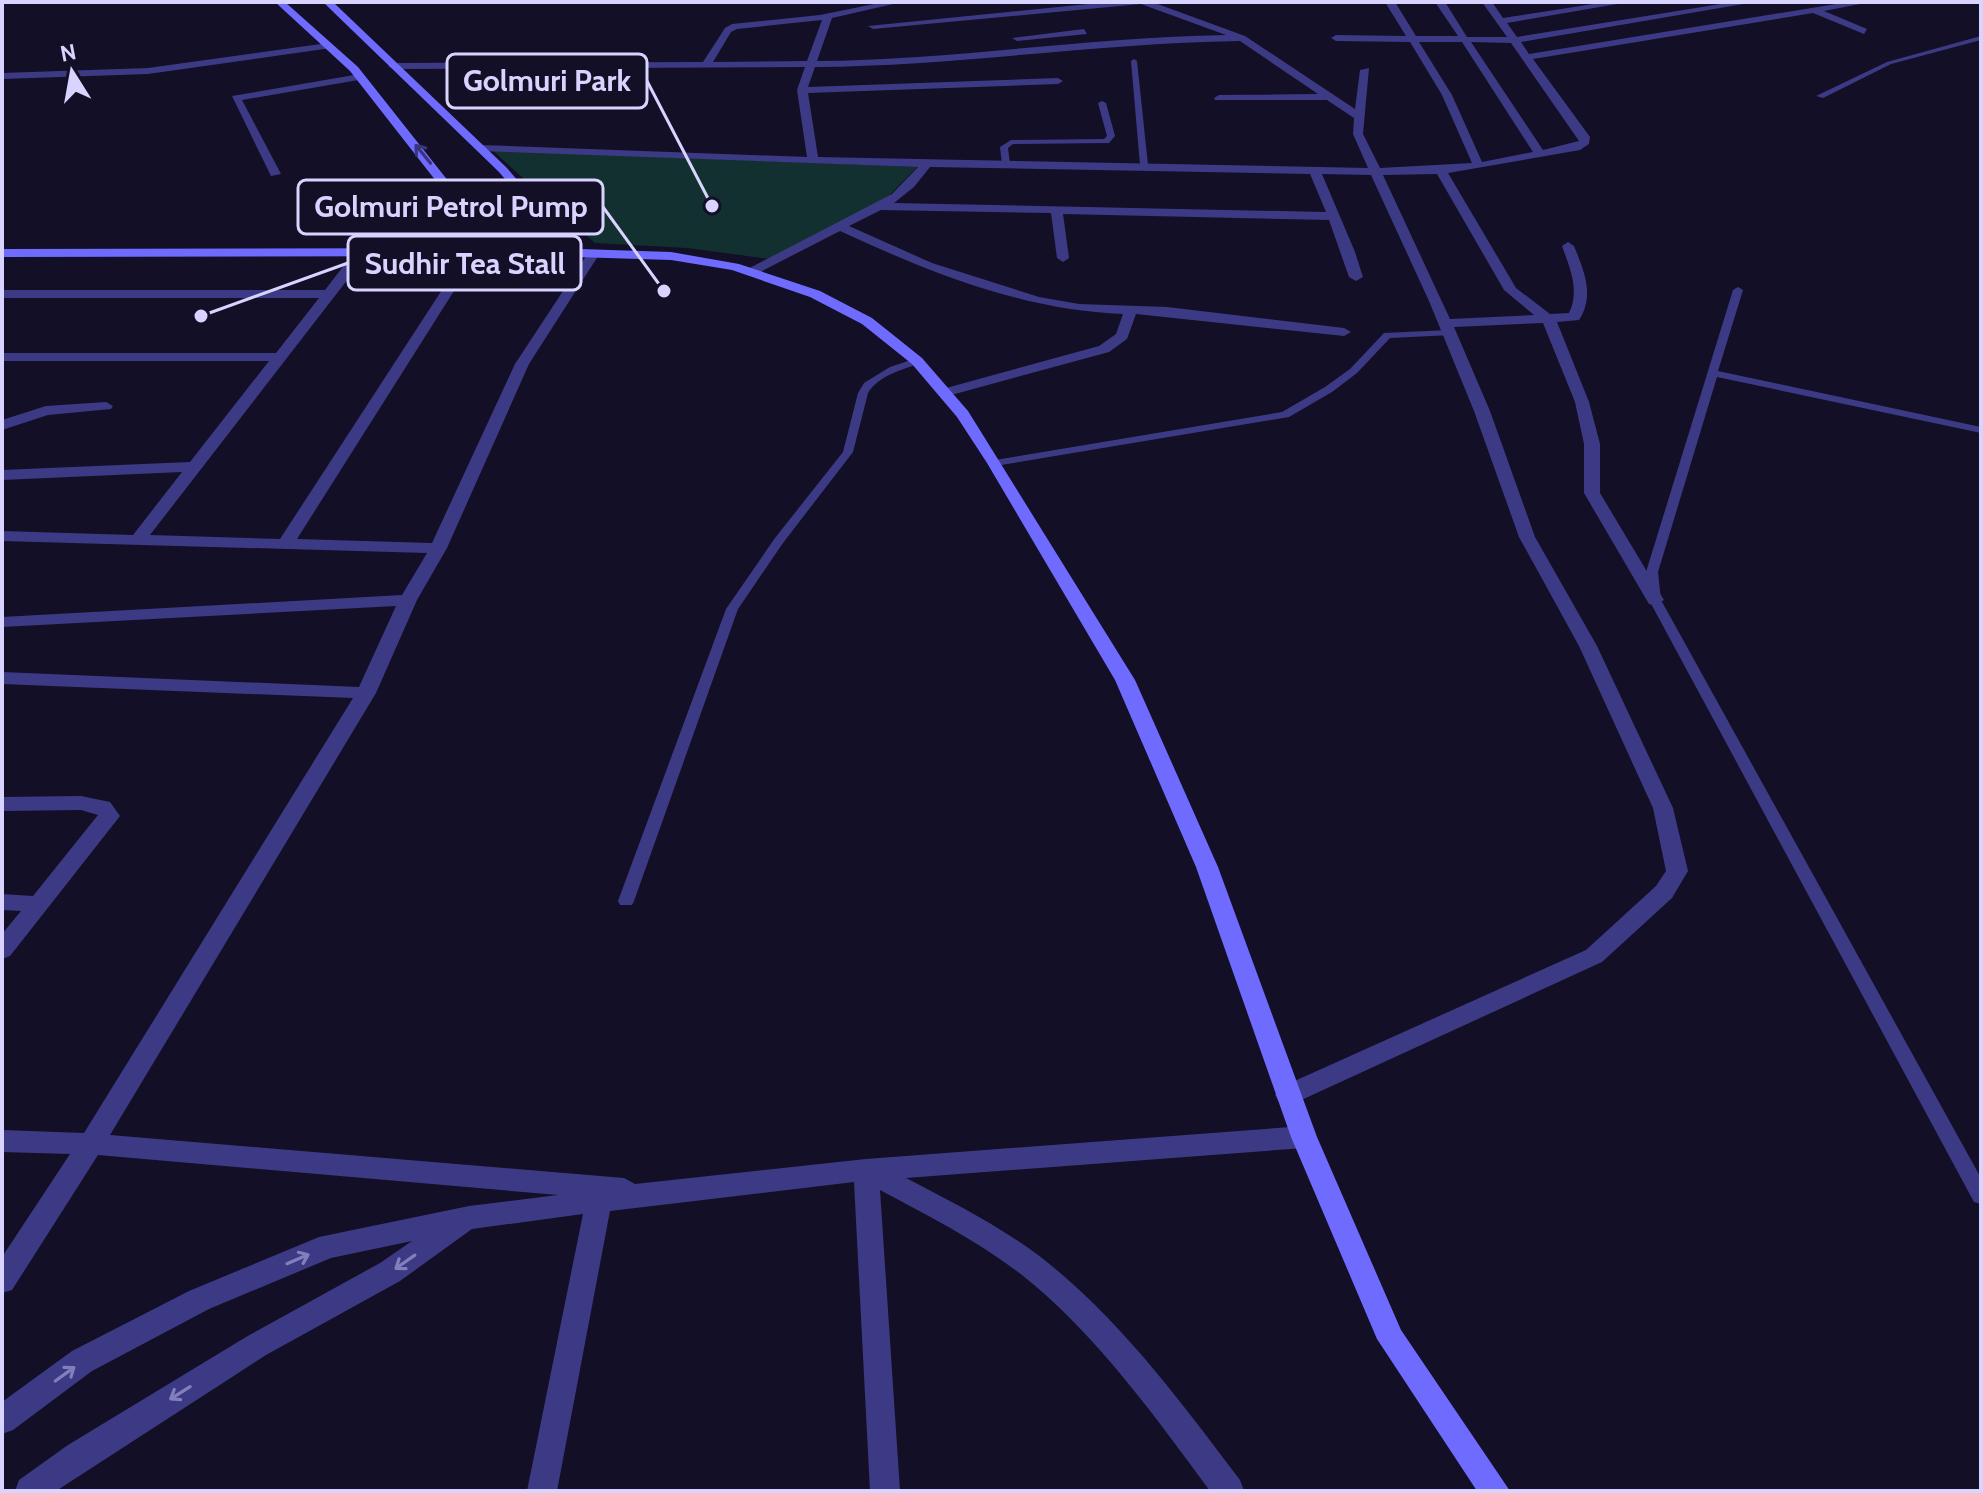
<svg xmlns="http://www.w3.org/2000/svg" width="1983" height="1493" font-family="Cabin,sans-serif">
<style>
.green{fill:#12302f}
.lines{fill:none;stroke-linecap:round;stroke-linejoin:round}
.lane{fill:#3d3a85;fill-rule:evenodd}
.street{fill:#3d3a85;fill-rule:evenodd}
.secondary{fill:#6f6bff;fill-rule:evenodd}
.oneway{stroke:#38347d}
.oneway2{stroke:#837fbc}
.leader{fill:none;stroke:#d9d4ff;stroke-width:3}
.callout-dot{fill:#d9d4ff;stroke:#130f26;stroke-width:3}
.callout{fill:#130f26;stroke:#d9d4ff;stroke-width:3}
.callout-label{font-size:30px;text-anchor:middle;font-weight:bold;fill:#d9d4ff}
</style>
<rect width="100%" height="100%" fill="#130f26"/>
<polygon class="green" points="492,150 917,167 885,200 770,259 687,248 595,243"/>
<g class="lines">
<g class="lane">
<polygon points="1981,36 1981,40 1891,64 1823,98 1816,96 1887,62"/>
<polygon points="1134,59 1137,61 1148,165 1144,167 1140,165 1131,61"/>
<polygon points="1102,101 1106,103 1115,136 1109,143 1013,144 1008,148 1010,164 1006,166 1002,164 1000,147 1011,140 1104,139 1107,136 1098,103"/>
<polygon points="1738,287 1743,290 1718,371 1981,427 1981,433 1717,377 1658,572 1661,600 1981,1178 1981,1204 1974,1202 1649,600 1646,572 1733,290"/>
<polygon points="1449,330 1454,333 1452,335 1390,338 1357,373 1332,392 1289,417 995,466 989,463 995,460 1282,412 1325,387 1350,369 1384,333"/>
<path d="M917 358 922 361 921 363C902 370 879 375 868 393L853 452 783 543 738 609 634 901 632 905H620L618 901 726 609 775 538 843 452 858 393 864 383 890 367Z"/>
</g>
<g class="street">
<path d="M884 2H902L832 18 817 61C954 60 1089 37 1226 35L1141 4 873 29 868 26 1108 2H1152L1245 36 1355 109 1360 70 1369 68 1363 134 1380 168 1472 163 1442 95 1410 42 1336 41 1331 38 1336 35 1406 36 1385 2H1395L1416 36H1458L1435 2H1445L1467 37H1507L1482 2H1492L1503 18 1606 2H1629L1507 23 1517 37 1733 2H1755L1521 42 1529 54 1848 2H1870L1824 11 1867 29 1864 34 1813 13 1533 59 1590 137 1589 144 1580 150 1448 173 1516 288 1550 314 1569 313C1580 291 1570 268 1562 246L1568 242 1574 246C1584 271 1595 295 1579 320L1557 322 1589 402 1600 444V493L1664 600 1655 605 1649 604 1584 493V444L1575 402 1543 323 1454 327 1490 411 1535 537 1597 646 1673 808 1688 871 1672 898 1602 962 1297 1102 1288 1105 1279 1102 1275 1095 1279 1088 1586 950 1656 886 1666 871 1653 808 1579 646 1519 537 1474 411 1429 301 1371 175 1322 174 1355 252 1363 277 1356 281 1349 277 1329 220 1063 214 1069 258 1063 262 1057 258 1051 213 881 210 849 226 932 263 1039 297 1079 304 1167 307 1344 328 1351 332 1344 336 1136 314 1127 339 1109 352 944 397 937 393 939 390 1099 346 1116 334 1123 314C1022 310 931 273 840 231L754 275 742 272 892 194 918 167 480 151 474 148 480 145 807 157 797 90 805 67 393 69 388 66 393 63 703 62 725 28 732 24 820 15ZM822 20 807 61 713 62 731 32 737 29ZM1240 41 1318 94 1219 95 1214 98 1215 100H1327L1354 118 1353 134 1368 168 818 157 808 93 1058 84 1063 81 1058 78 808 87 815 67C957 66 1098 43 1240 41ZM1419 42H1462L1533 152 1482 162 1452 95ZM1471 42 1511 43 1579 141 1543 150ZM930 167 1310 174 1326 212 894 203 914 187ZM1437 174 1504 290 1534 315 1450 319 1383 175Z"/>
<polygon points="1084,29 1087,34 1017,41 1012,38"/>
<polygon points="328,43 331,48 148,74 2,79 2,73 148,68"/>
<polygon points="360,74 365,77 364,79 242,100 281,174 271,176 232,96"/>
<path d="M450 192 460 195 365 257 150 535 280 539 466 253 472 249 478 253 297 539 432 543 515 364 590 250 600 253 529 364 447 548 417 600 376 693 110 1135 624 1178 635 1184 866 1159 1304 1126 1313 1129 1317 1137 1313 1145 1304 1148 906 1178C952 1202 1000 1226 1042 1258 1120 1319 1181 1402 1240 1480L1244 1491H1210C1154 1415 1096 1334 1022 1275 978 1241 929 1216 880 1190L900 1491H870L854 1182 610 1211 557 1491H527L583 1214 472 1229 400 1281 266 1355 56 1491H15L19 1480 68 1445 246 1337 380 1263 412 1241 331 1258 209 1309 92 1371 13 1430 2 1434V1402L72 1351 189 1291 319 1237 469 1206 558 1195 98 1155 12 1290 2 1293V1257L70 1154 2 1152V1130L84 1133 353 698 2 684V672L359 687 396 606 2 627V617L402 595 427 553 2 541V531L133 535 182 472 2 480V470L190 462 269 361H2V353H276L319 298H2V290H325L355 251Z"/>
<polygon points="106,402 113,406 111,409 48,415 2,430 2,420 46,406"/>
<polygon points="81,796 110,802 120,816 10,956 2,959 2,934 21,911 2,910 2,894 33,896 98,815 81,810 2,811 2,797"/>
</g>
<polygon class="secondary" points="275,2 285,2 358,67 483,225 537,245 536,216 499,172 323,2 333,2 507,168 548,216 550,248 671,252 739,264 820,291 872,318 922,358 968,411 1135,680 1218,867 1317,1137 1401,1330 1510,1491 1477,1491 1377,1339 1291,1137 1196,867 1115,680 987,463 957,417 912,364 862,324 810,297 732,270 671,260 544,256 2,257 2,249 522,248 475,231 350,71"/>
</g>
<defs><path id="oneway-shaft" d="M-6 0H5M1.5-3L5.5 0L1.5 3" fill="none" stroke-width="1.6" stroke-linecap="round" stroke-linejoin="round" transform="scale(2)"/></defs>
<use class="oneway" href="#oneway-shaft" transform="translate(423 154) rotate(-129)"/>
<g class="oneway2">
<use href="#oneway-shaft" transform="translate(298 1259) rotate(-23)"/>
<use href="#oneway-shaft" transform="translate(405 1262) rotate(145)"/>
<use href="#oneway-shaft" transform="translate(65 1374) rotate(-36)"/>
<use href="#oneway-shaft" transform="translate(180 1393) rotate(148)"/>
</g>
<path class="leader" d="M712 206L647 81M664 291L603 207M201 316L348 263"/>
<g class="callout-dot">
<circle cx="712" cy="206" r="8"/>
<circle cx="664" cy="291" r="8"/>
<circle cx="201" cy="316" r="8"/>
</g>
<g class="callout">
<rect x="447" y="54" width="200" height="54" rx="8"/>
<rect x="298" y="180" width="305" height="54" rx="8"/>
<rect x="348" y="236" width="233" height="54" rx="8"/>
</g>
<g class="callout-label">
<text x="547" y="91">Golmuri Park</text>
<text x="451" y="217">Golmuri Petrol Pump</text>
<text x="465" y="274">Sudhir Tea Stall</text>
</g>
<rect width="1983" height="1493" fill="none" stroke="#d9d4ff" stroke-width="8"/>
<g transform="translate(72 72) rotate(349)" stroke="#130f26" stroke-width="6" paint-order="stroke">
<path d="M0-6L14 30L0 20L-14 30Z" fill="#d9d4ff"/>
<text y="-12" font-size="22" font-weight="bold" text-anchor="middle" fill="#d9d4ff">N</text>
</g>
</svg>
